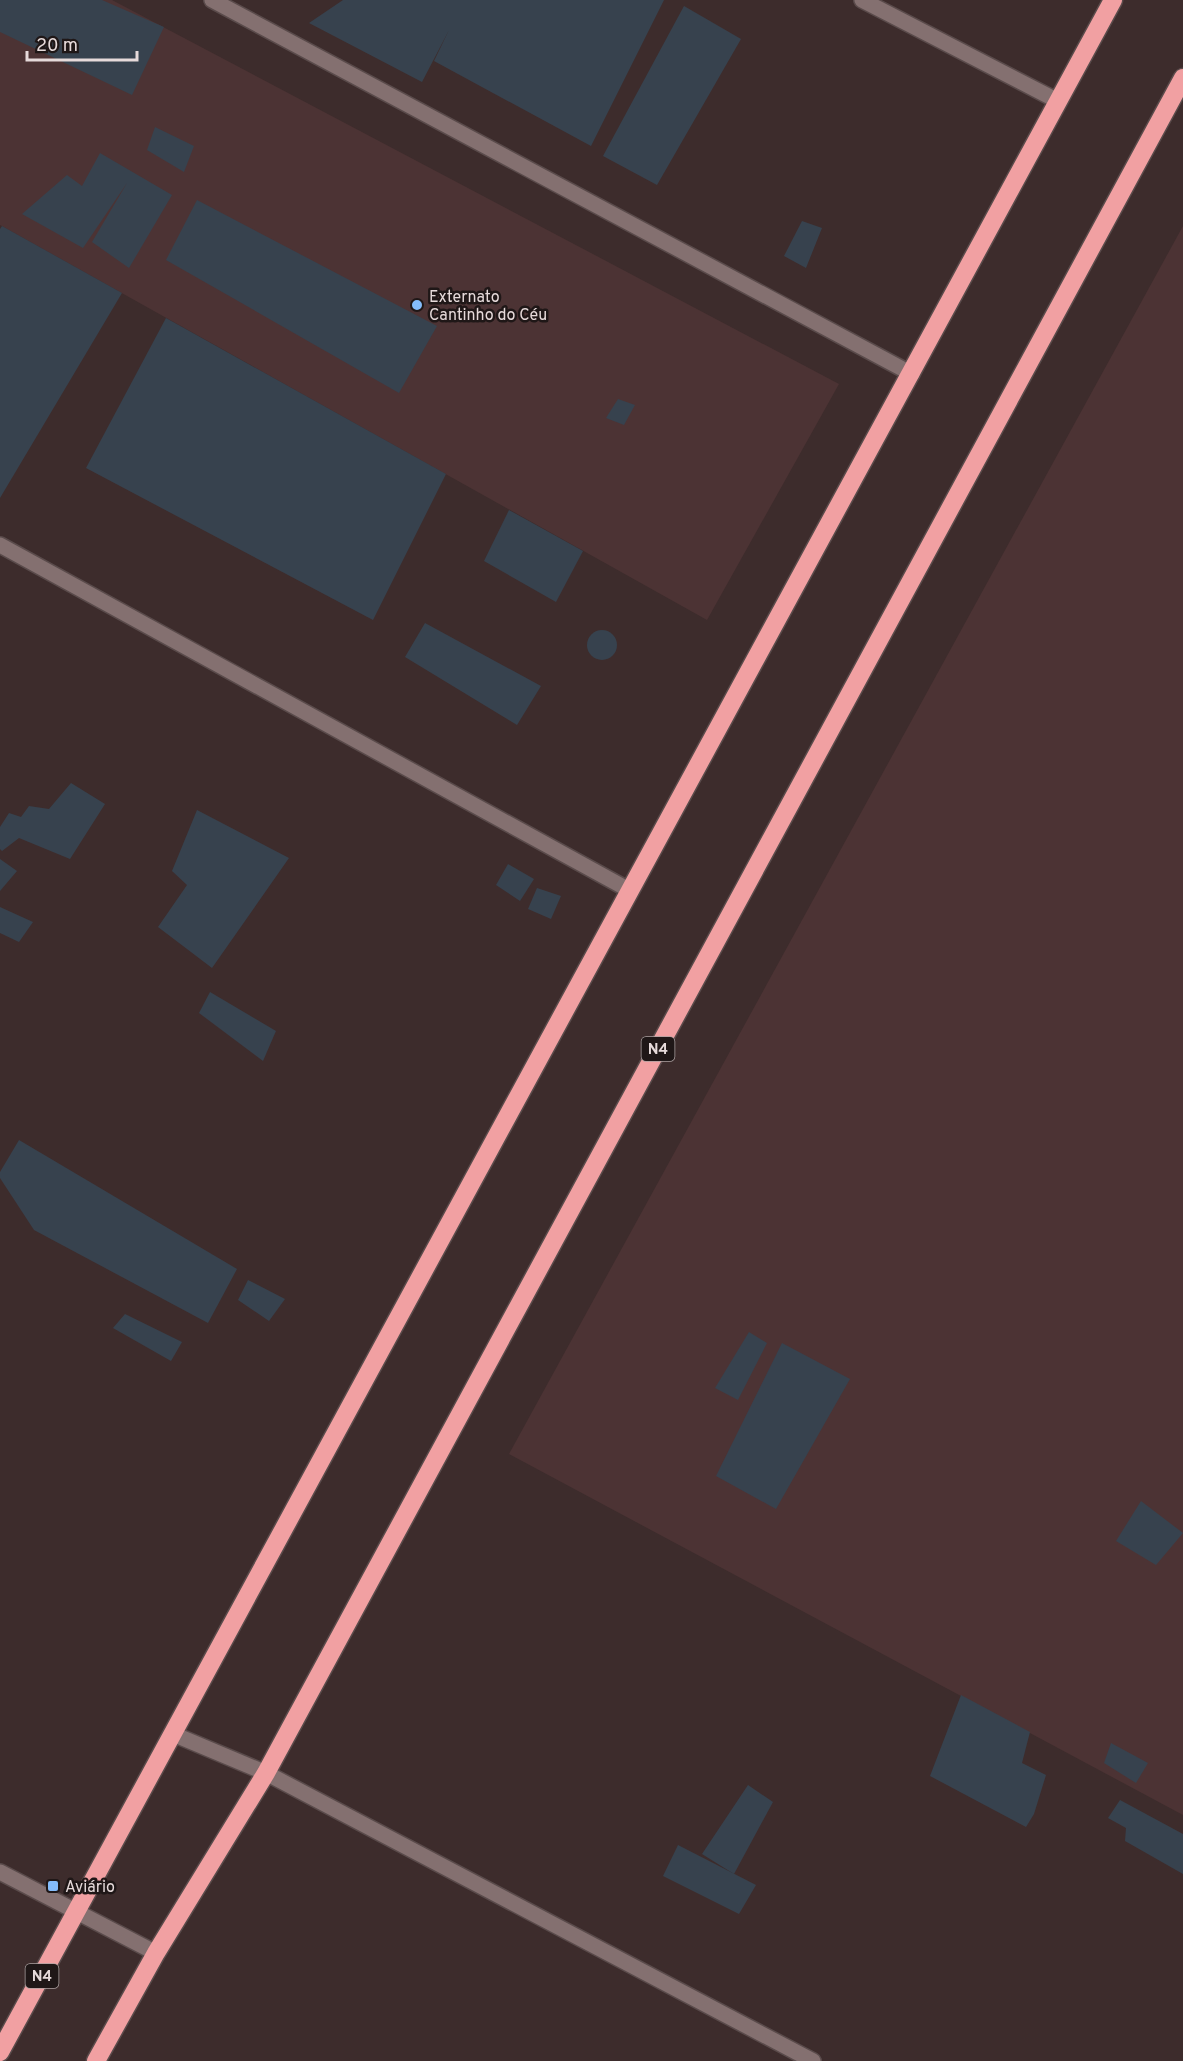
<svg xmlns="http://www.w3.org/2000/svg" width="1183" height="2061" font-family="Overpass,sans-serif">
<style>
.built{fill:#4c3334}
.building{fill:#37424e}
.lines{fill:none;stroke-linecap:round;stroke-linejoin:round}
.minor-casing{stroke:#5a4b4b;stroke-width:18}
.highway-casing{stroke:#5a4b4b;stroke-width:21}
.minor{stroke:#847070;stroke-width:15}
.highway{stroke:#f1a0a2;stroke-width:18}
.poi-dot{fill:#84bcfb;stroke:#1f1717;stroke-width:2}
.labels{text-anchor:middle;stroke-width:5;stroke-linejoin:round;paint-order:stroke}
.shield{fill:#1f1717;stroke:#aaa0a0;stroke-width:1.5}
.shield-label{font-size:15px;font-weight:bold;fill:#e6dada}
.poi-label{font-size:16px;fill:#e6dada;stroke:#1f1717;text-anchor:start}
</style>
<rect width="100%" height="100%" fill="#3d2c2c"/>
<g class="built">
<polygon points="0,0 112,0 839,384 707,620 0,225"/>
<polygon points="1183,226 1183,1815 509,1454"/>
</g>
<g class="building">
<polygon points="0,0 102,0 164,27 132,95 0,32"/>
<polygon points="343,0 664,0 591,146 434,61 449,30 422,82 309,23"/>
<polygon points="684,6 741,39 657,185 603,156"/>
<polygon points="155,127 194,146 184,172 147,150"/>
<polygon points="100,153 172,195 129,268 92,242 127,183 83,248 22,214 67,175 82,186"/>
<polygon points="197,200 437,326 399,393 166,260"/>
<polygon points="802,221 822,228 806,268 784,256"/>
<polygon points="2,226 122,293 0,498 0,229"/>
<polygon points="166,318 446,474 373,620 86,468"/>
<polygon points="618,399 635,405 624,425 606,418"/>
<polygon points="509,510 583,551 556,602 484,561"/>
<polygon points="425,623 541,686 517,725 405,657"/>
<circle cx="602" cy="645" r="15"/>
<polygon points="71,783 105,804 70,859 19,838 2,851 0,849 0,827 9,813 21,817 29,806 49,809"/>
<polygon points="197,810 289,858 212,968 158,927 187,885 172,871"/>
<polygon points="0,859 17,871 0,891"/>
<polygon points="508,864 534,879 520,901 496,885"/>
<polygon points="537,888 561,896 551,919 528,909"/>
<polygon points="0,907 33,922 19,942 0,933"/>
<polygon points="210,992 276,1031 263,1061 199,1013"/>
<polygon points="19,1140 237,1269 208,1323 34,1230 0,1178 0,1172"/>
<polygon points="248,1280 285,1299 269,1321 238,1300"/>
<polygon points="125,1314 182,1342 171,1361 113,1328"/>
<polygon points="749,1332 767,1343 738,1400 715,1388"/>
<polygon points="782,1343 850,1379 776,1509 716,1476"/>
<polygon points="1141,1501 1183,1533 1156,1565 1116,1541"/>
<polygon points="961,1695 1030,1732 1022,1763 1046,1775 1034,1814 1026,1827 930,1776"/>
<polygon points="1111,1743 1148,1763 1136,1783 1104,1763"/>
<polygon points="748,1785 773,1802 734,1874 702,1854"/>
<polygon points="1120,1800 1183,1834 1183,1874 1125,1841 1126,1828 1108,1818"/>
<polygon points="678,1845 756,1885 739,1914 663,1876"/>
</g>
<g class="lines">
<g class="minor-casing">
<g id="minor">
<polyline points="212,0 912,374"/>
<polyline points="862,0 1058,101"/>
<polyline points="0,545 629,890"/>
<polyline points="173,1734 266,1773 813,2061"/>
<polyline points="0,1872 156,1953"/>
</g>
</g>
<g class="highway-casing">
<g id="highway">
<polyline points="0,2052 1113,0"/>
<polyline points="96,2061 156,1953 266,1773 1183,78"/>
</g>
</g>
<use href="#minor" class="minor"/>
<use href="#highway" class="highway"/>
</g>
<g class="poi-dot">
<circle cx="417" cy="305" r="6"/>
<rect x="47" y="1880" width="12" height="12" rx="3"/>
</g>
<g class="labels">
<g class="shield">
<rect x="641.5" y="1037" width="33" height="24" rx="4.5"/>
<rect x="25.5" y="1964" width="33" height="24" rx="4.5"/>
</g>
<g class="shield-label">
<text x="658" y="1054">N4</text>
<text x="42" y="1981">N4</text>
</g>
<g class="poi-label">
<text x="429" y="302">Externato<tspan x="429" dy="18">Cantinho do Céu</tspan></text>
<text x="65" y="1892">Aviário</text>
</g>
</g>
<path d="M27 51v9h110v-9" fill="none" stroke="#e6dada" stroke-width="3"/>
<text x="36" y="51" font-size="18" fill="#e6dada" stroke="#1f1717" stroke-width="4.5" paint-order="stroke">20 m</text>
</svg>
